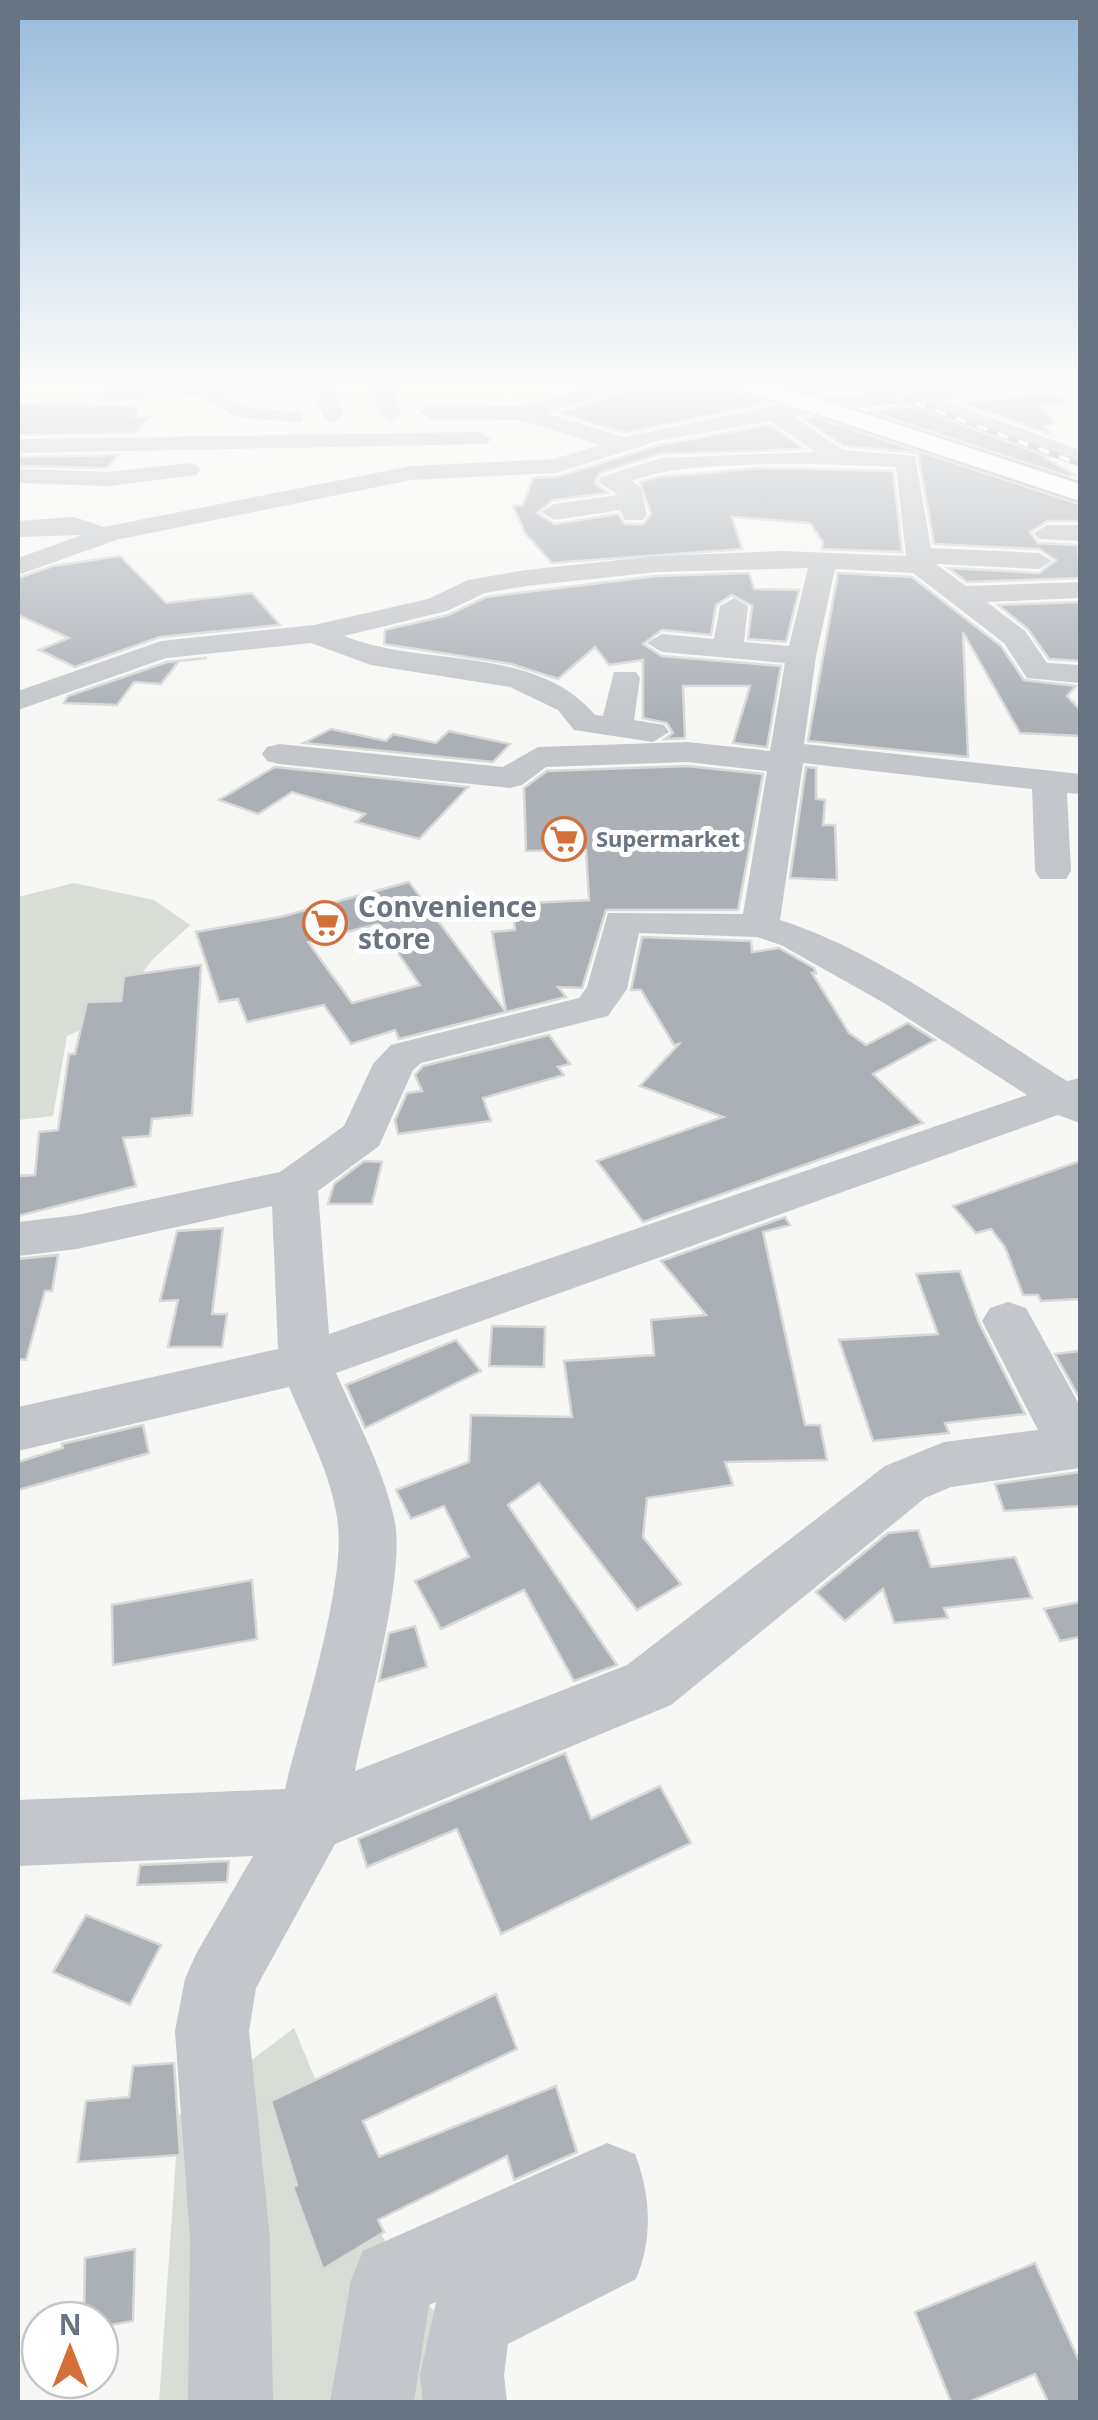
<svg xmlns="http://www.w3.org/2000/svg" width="1098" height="2420" font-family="'Noto Sans',sans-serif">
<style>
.green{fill:#d8ded6}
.building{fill:#abb0b7;stroke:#d8d9d7;stroke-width:2.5;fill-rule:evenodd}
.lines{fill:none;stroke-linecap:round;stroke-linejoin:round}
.major-casing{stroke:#b5b8bc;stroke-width:5}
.minor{fill:#c3c6ca;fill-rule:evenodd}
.major{fill:#fff;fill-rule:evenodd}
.rail-casing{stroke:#a5a9ae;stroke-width:6}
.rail{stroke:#fff;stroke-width:4;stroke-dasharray:11;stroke-linecap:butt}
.labels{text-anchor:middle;stroke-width:10;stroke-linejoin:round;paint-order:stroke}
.far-poi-label{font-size:22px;font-weight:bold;fill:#697483;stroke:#fff;text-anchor:start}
.poi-label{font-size:28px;font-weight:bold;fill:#697483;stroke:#fff;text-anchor:start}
</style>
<rect width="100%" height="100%" fill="#f7f7f5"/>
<g class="green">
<polygon points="74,883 154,900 190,925 151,961 111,1016 67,1036 53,1116 18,1120 18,897"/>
<polygon points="294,2028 378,2230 496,2402 159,2402 179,2115"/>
</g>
<g class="building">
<polygon points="659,380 721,380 727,389 769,403 624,433 559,413"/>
<polygon points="773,380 977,380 815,394"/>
<polygon points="1052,393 1069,405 1040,406 1055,423 1044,427 1056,437 960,402"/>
<polygon points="18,404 137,406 136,417 151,416 136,433 18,435"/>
<polygon points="912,406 1049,457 1045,458 1075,475 1067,476 868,411"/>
<polygon points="814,417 1080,504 1080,521 1047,521 1030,532 1038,543 1078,545 1080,578 967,582 948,568 1039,573 1056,560 1039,549 934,544 918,453 844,446 803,419"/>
<polygon points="770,425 804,449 660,454 600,473 594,483 608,493 553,500 537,513 555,524 618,514 625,524 643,524 651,514 640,482 657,477 761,468 893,471 902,552 822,549 823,542 810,523 732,517 742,549 552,563 525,533 513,506 523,505 533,478 557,477 659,445"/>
<polygon points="118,455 107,468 18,466 18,457"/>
<polygon points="120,556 166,603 252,593 280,625 160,637 75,667 39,650 69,638 18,615 18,578 53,566"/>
<polygon points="749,573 754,589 799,590 786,642 748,639 752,606 732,595 716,605 711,635 662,630 643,644 662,656 781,666 767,747 733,743 750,686 683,686 685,738 665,739 673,733 667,723 643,718 643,660 609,665 595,647 558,679 511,664 384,644 385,630 448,615 486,597 657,576"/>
<polygon points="838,573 912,577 1001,646 1024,680 1076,686 1067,696 1080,710 1080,736 1020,733 963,632 968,757 808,741"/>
<polygon points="1080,602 1080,661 1049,659 1028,629 998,605"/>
<polygon points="207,658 179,661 161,684 134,682 117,705 64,703 68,696 167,662"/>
<polygon points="331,729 386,741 393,734 436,743 449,731 510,744 493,762 304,743"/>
<polygon points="687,766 763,774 738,910 606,910 582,988 558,987 566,997 506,1012 492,932 515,930 512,904 589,900 586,850 526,851 524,788 547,771"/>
<polygon points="806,767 816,768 816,799 825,800 823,825 835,825 837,880 790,878"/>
<polygon points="273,768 275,767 468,787 419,839 356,822 365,814 292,792 258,814 219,800"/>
<path d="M409 882 506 1012 399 1039 395 1030 351 1044 324 1005 247 1022 238 999 219 1002 196 932 280 917ZM378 924 420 985 352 1003 308 942Z"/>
<polygon points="642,937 751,941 752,952 779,948 814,968 816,973 812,973 849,1033 866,1045 908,1023 935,1040 873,1074 923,1123 643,1222 597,1161 723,1117 640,1086 679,1044 674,1045 641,990 631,990"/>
<polygon points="201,965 192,1115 152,1119 150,1136 123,1138 136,1186 18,1216 18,1176 35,1175 39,1132 58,1130 69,1054 75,1054 87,1002 121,1001 124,976"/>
<polygon points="549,1035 570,1064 558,1067 564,1075 483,1098 491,1121 398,1134 395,1120 407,1093 422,1091 415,1075 423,1066"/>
<polygon points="364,1161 382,1162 372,1204 328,1204 334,1184"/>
<polygon points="1080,1161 1080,1299 1041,1301 1038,1295 1023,1295 1005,1247 991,1229 976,1233 953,1206"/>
<polygon points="785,1217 790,1225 763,1232 805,1425 820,1425 827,1460 725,1462 733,1485 647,1498 643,1537 681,1584 637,1610 539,1483 508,1505 617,1665 574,1681 524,1590 441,1629 415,1581 469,1557 444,1506 411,1519 396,1490 469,1462 471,1415 572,1417 564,1361 654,1355 651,1320 706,1315 661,1261"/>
<polygon points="223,1228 212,1314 227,1314 222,1347 168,1347 178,1300 160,1301 177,1231"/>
<polygon points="58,1255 52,1291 45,1291 26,1360 18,1359 18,1259"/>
<polygon points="960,1271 979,1323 1025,1414 945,1423 949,1433 873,1441 839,1340 938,1334 916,1274"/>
<polygon points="492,1326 545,1327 544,1367 489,1366"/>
<polygon points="456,1340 481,1371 365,1428 346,1385"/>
<polygon points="1080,1351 1080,1399 1055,1354"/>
<polygon points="143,1425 149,1453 18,1490 18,1462 63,1448 62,1444"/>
<polygon points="1080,1472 1080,1506 1004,1511 995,1484"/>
<polygon points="918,1530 931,1567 1015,1557 1032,1598 944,1608 948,1618 894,1623 883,1589 845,1621 816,1592 888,1533"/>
<polygon points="252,1580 257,1639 113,1665 112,1605"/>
<polygon points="1080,1602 1080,1637 1060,1641 1044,1609"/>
<polygon points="415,1626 427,1667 379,1681 389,1633"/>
<polygon points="565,1753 591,1819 660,1786 691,1843 501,1934 457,1829 367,1867 358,1839"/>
<polygon points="229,1861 227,1882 137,1885 140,1865"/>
<polygon points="86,1915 161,1945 130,2005 53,1972"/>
<polygon points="496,1994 517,2049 363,2121 379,2157 556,2086 577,2152 514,2180 507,2156 378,2220 384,2232 323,2269 293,2187 297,2185 271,2101"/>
<polygon points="174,2063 180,2155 78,2162 86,2101 129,2097 133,2066"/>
<polygon points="135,2249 133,2321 100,2327 100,2320 84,2320 85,2258"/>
<polygon points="1035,2263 1080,2363 1080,2402 1048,2402 1035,2374 969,2402 951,2402 915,2312"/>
</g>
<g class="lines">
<g class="major-casing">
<polygon id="major" points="725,380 761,380 1080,484 1080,501 728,385"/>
</g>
<g class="minor">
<path d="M184 380H301L303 385C331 384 335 388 344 415L333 422 325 420 316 398H295L284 391 222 395 252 408 302 412V422L239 418 198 396 104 402 93 396 104 390 187 384Z"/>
<polygon points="372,380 393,381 401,413 398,418 390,420 379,413"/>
<path d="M620 380H655L546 413 624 437 809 398 1020 380H1080V387L943 400 1080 450V465L912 402 793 416 843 450 915 456 931 548 1039 553 1052 561 1039 569 936 564 966 586 1080 582V598L987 602 1025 631 1047 663 1080 665V683L1027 678 1004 643 913 573 835 569 816 656 804 744 1080 774V794L1067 793 1071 871 1066 879H1040L1035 871 1032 789 803 763 780 920C876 950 981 1028 1067 1081L1080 1078V1123L1058 1115 336 1373C357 1421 384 1470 395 1522 405 1576 367 1712 355 1771L627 1665 885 1466 944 1442 1038 1430 982 1321 990 1308 1008 1302 1026 1308 1080 1406V1468L951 1487 925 1498 671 1705 335 1844 256 1988 249 2031 270 2239 273 2402H188L190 2239 175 2031 185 1979 196 1954 253 1856 18 1866V1800L285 1789C301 1723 345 1588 338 1525 333 1477 307 1430 289 1387L18 1451V1407L278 1349 272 1206 77 1249 18 1256V1222L77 1215 280 1172 344 1126 373 1064 391 1045 579 998 587 987 608 913 743 914 767 771 687 762 546 767 522 785 510 788 279 764 267 761 262 754 267 747 279 744 503 767 538 747 687 742 770 751 785 663 662 652 647 643 662 634 714 639 720 606 734 598 748 606 744 642 789 646 808 568 657 572 526 586 485 593 447 611 344 636C424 668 535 644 595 715L603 716 614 672H636L640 678 634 720 664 725 669 732 653 742 574 730 558 710 510 687 371 665 311 643 166 658 18 710V691L161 641 314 625 428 599 468 580 526 570 657 556 782 551 906 556 896 467C835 464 685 458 632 481L641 488 647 515 643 520H625L620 510 554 520 541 512 554 504 618 495 598 482 601 477 661 458 815 452 771 421 658 441 556 473 411 480 116 540 18 575V558L82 535 18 537V521L74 517 104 527 411 466 554 459 600 445 520 420 431 419 420 412 431 405 521 406ZM639 933 757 937 781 945 884 1003 1027 1095 329 1334 318 1191 379 1146 413 1070 421 1063 608 1016 627 989Z"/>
<polygon points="479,432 491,439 487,444 18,453 18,439"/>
<polygon points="188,463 196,465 200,470 196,475 109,486 18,483 18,469 109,472"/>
<polygon points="1047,525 1080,525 1080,541 1038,539 1034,533"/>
<path d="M607 2143 635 2154C651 2195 653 2239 636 2279L508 2344 504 2375 507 2402H423L420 2375 436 2302 429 2305 414 2402H330L351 2280 363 2251Z"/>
</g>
<use href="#major" class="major"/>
<g class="rail-casing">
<polyline id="rail" points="853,380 1080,464"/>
</g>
<use href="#rail" class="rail"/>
</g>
<linearGradient id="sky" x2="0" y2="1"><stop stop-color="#97bbdc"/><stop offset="0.53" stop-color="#fbfbfa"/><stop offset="1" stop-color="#fbfbfa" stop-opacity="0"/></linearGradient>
<rect width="1098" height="719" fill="url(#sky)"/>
<defs>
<g id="supermarket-ring" transform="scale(2.25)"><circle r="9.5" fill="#fff" stroke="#d36f39" stroke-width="1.5"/><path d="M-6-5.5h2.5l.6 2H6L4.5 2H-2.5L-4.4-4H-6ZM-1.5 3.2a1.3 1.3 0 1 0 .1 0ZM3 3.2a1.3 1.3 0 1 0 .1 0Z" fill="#d36f39"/></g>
</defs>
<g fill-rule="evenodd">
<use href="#supermarket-ring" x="564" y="839"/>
<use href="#supermarket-ring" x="325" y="923"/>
</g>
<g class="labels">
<g class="far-poi-label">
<text x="596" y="847">Supermarket</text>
</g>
<g class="poi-label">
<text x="358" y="917">Convenience<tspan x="358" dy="32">store</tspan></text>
</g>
</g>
<rect width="1098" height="2420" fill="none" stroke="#697483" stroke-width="40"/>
<g transform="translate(70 2350)"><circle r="48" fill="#ffffff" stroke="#c3c7cd" stroke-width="2.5"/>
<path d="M0-8L18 38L0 25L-18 38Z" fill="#d36f39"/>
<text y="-15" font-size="28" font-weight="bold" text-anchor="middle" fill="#697483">N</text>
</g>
</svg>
